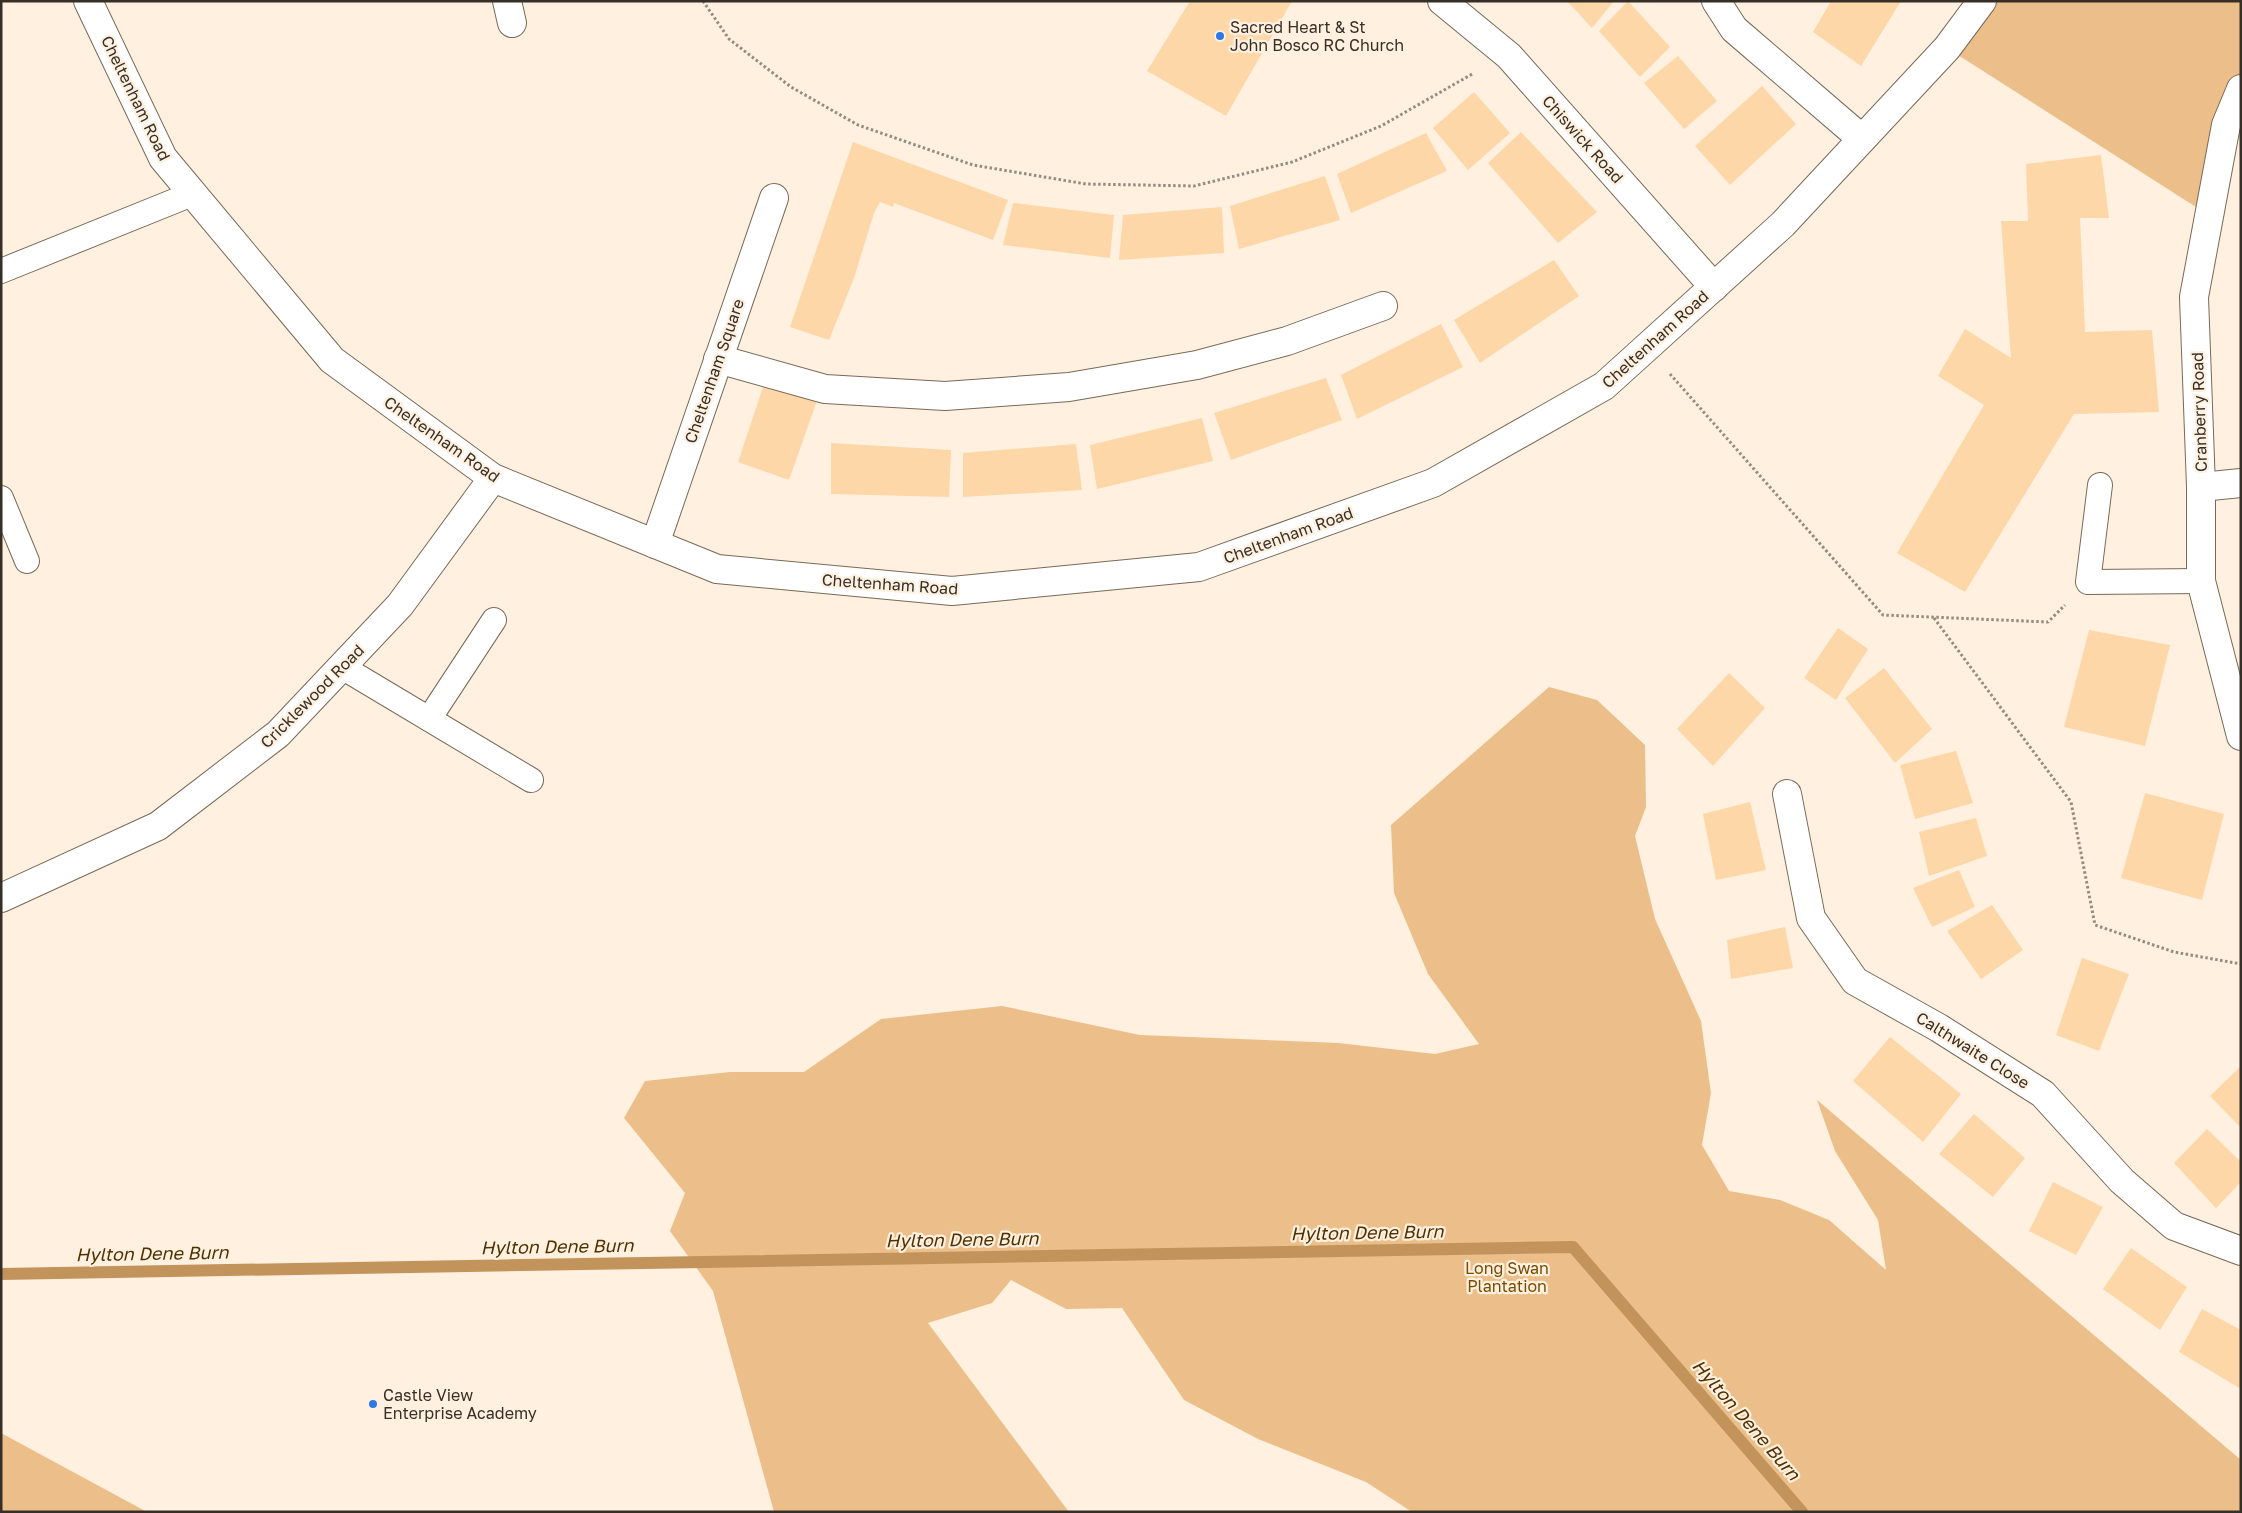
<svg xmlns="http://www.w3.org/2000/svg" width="2242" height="1513" font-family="'Golos Text',sans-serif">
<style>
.green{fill:#ecbf8a}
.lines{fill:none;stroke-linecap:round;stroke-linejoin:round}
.stream{stroke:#c2945b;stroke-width:12}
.building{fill:#fed7a9}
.service-casing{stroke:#796957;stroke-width:26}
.minor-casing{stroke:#796957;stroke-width:30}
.path{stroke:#968b7f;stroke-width:3;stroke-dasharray:2.5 2.5;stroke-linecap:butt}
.service{stroke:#fff;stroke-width:24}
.minor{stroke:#fff;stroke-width:28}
.poi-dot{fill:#2d78e4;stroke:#fff0df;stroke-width:2}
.labels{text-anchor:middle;stroke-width:4.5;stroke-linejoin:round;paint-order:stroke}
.poi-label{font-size:16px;fill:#362f27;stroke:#fff0df;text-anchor:start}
.street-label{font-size:16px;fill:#362f27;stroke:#fff0df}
.park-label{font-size:16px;fill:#784b00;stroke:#fff0df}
.water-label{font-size:18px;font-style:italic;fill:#4f3000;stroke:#fff0df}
</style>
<rect width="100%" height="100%" fill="#fff0df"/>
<g class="green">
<polygon points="1982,1 2241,1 2241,89 2210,216 1947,48"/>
<polygon points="1549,687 1597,700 1645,745 1646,807 1635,836 1655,919 1701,1021 1711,1093 1702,1145 1729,1191 1780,1200 1829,1220 1886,1270 1878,1220 1835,1151 1817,1100 2241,1460 2241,1512 1412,1512 1366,1482 1258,1439 1184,1400 1122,1308 1066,1309 1011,1280 992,1303 928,1323 1069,1512 774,1512 713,1291 670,1231 685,1193 624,1118 645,1081 730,1072 804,1072 881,1019 1002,1006 1140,1035 1338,1043 1435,1054 1479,1044 1428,974 1394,893 1391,825"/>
<polygon points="1,1433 147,1512 1,1512"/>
</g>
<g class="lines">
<polyline class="stream" points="1,1274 1573,1247 1802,1512"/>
</g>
<g class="building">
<polygon points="1190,1 1292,1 1226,116 1147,71"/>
<polygon points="1567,1 1614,1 1592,28"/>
<polygon points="1628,1 1670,47 1640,77 1599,31"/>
<polygon points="1831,1 1901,1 1861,66 1813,32"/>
<polygon points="1678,56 1717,101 1684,129 1644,83"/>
<polygon points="1762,86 1796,124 1730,185 1695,146"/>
<polygon points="1474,92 1510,133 1468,170 1433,128"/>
<polygon points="1521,132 1597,212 1558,243 1488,163"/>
<polygon points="1426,133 1447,171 1351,213 1337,174"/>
<polygon points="853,142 1008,200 993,240 894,203 893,207 880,202 874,213 854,278 829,340 790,327"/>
<polygon points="2101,155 2109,218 2080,218 2085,332 2152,330 2159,412 2074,414 1965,592 1897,553 1984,405 1938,376 1965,329 2011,358 2001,221 2028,221 2026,164"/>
<polygon points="1325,176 1340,220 1239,249 1230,206"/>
<polygon points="1013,203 1114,215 1110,258 1003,245"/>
<polygon points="1222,207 1224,253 1119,260 1123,215"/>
<polygon points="1554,260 1579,296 1480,363 1454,320"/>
<polygon points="1441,324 1463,367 1357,419 1341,375"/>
<polygon points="1326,378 1342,420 1231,460 1214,413"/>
<polygon points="765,381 819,395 789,480 738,462"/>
<polygon points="1202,418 1213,461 1097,489 1090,445"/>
<polygon points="831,443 951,450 949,497 831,494"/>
<polygon points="1076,444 1082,490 963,497 963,453"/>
<polygon points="1838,628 1868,649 1836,700 1804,678"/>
<polygon points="2089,630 2170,645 2145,746 2064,727"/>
<polygon points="1884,668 1932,729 1895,763 1845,698"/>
<polygon points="1729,673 1765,708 1713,766 1677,729"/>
<polygon points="1956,751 1973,803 1915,819 1900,765"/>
<polygon points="2145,793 2224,814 2202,900 2121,878"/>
<polygon points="1750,802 1766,870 1716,880 1703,814"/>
<polygon points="1976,818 1987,856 1929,876 1919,832"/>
<polygon points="1959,870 1975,907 1932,927 1913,888"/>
<polygon points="1992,905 2023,950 1981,979 1947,931"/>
<polygon points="1785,927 1793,968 1731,979 1727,940"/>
<polygon points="2082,958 2129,974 2099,1051 2056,1035"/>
<polygon points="1890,1037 1961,1094 1923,1142 1853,1081"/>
<polygon points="2241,1066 2241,1128 2210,1096"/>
<polygon points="1974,1114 2025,1158 1993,1197 1939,1154"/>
<polygon points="2207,1129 2241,1162 2241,1182 2216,1208 2174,1163"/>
<polygon points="2053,1182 2103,1207 2076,1255 2029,1231"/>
<polygon points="2131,1248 2187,1287 2160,1330 2103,1289"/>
<polygon points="2202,1309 2241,1330 2241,1389 2179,1352"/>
</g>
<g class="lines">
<g class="service-casing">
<g id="service">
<polyline points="1,271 192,194"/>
<polyline points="2100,485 2088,582 2201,581"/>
<polyline points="1,498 27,561"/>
<polyline points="342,667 531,780"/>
<polyline points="429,719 494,620"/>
</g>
</g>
<g class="minor-casing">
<g id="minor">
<polyline points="88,1 163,158 332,360 493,478 717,569 952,591 1199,567 1433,483 1604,386 1783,224 1947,48 1982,1"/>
<polyline points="507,1 512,23"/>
<polyline points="1442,1 1509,56 1714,287"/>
<polyline points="1716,1 1734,29 1862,139"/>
<polyline points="2241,89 2226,125 2194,297 2201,487 2201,581 2241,736"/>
<polyline points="718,359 825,389 945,396 1069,387 1197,365 1287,341 1383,306"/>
<polyline points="2201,487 2241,483"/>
<polyline points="655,544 774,198"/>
<polyline points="1787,794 1811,918 1855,981 1939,1028 2043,1094 2122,1181 2174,1226 2241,1251"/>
<polyline points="1,898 158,826 278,734 400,605 493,478"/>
</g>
</g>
<g class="path">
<polyline points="703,1 729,39 791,87 858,125 973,165 1086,184 1194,186 1292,162 1381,126 1474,73"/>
<polyline points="1670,374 1883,615 2048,622 2065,605"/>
<polyline points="1934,618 2071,802 2095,925 2174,952 2241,964"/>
</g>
<use href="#service" class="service"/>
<use href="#minor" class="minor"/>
</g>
<g class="poi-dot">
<circle cx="1220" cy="36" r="5"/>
<circle cx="373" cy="1404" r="5"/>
</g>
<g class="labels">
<g class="poi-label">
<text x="1230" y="33">Sacred Heart &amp; St<tspan x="1230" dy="18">John Bosco RC Church</tspan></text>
<text x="383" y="1401">Castle View<tspan x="383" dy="18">Enterprise Academy</tspan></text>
</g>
<g class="street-label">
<text transform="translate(136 98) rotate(64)" y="6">Cheltenham Road</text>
<text transform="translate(1583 139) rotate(48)" y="6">Chiswick Road</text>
<text transform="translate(1655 339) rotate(-42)" y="6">Cheltenham Road</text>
<text transform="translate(714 371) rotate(-71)" y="6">Cheltenham Square</text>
<text transform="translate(2199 412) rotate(-92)" y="6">Cranberry Road</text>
<text transform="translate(442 439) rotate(35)" y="6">Cheltenham Road</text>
<text transform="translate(1288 535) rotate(-20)" y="6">Cheltenham Road</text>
<text transform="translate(890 584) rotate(4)" y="6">Cheltenham Road</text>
<text transform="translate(312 696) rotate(-45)" y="6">Cricklewood Road</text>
<text transform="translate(1973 1050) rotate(32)" y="6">Calthwaite Close</text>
</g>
<g class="park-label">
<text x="1507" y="1274">Long Swan<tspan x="1507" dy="18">Plantation</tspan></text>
</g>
<g class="water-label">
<text transform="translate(1367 1233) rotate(-1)" y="6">Hylton Dene Burn</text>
<text transform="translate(962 1240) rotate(-1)" y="6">Hylton Dene Burn</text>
<text transform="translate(557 1247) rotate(-1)" y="6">Hylton Dene Burn</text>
<text transform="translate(152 1254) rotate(-1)" y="6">Hylton Dene Burn</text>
<text transform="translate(1746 1420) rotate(49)" y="6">Hylton Dene Burn</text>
</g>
</g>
<rect width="2242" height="1513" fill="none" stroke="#362f27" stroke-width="5"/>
</svg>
